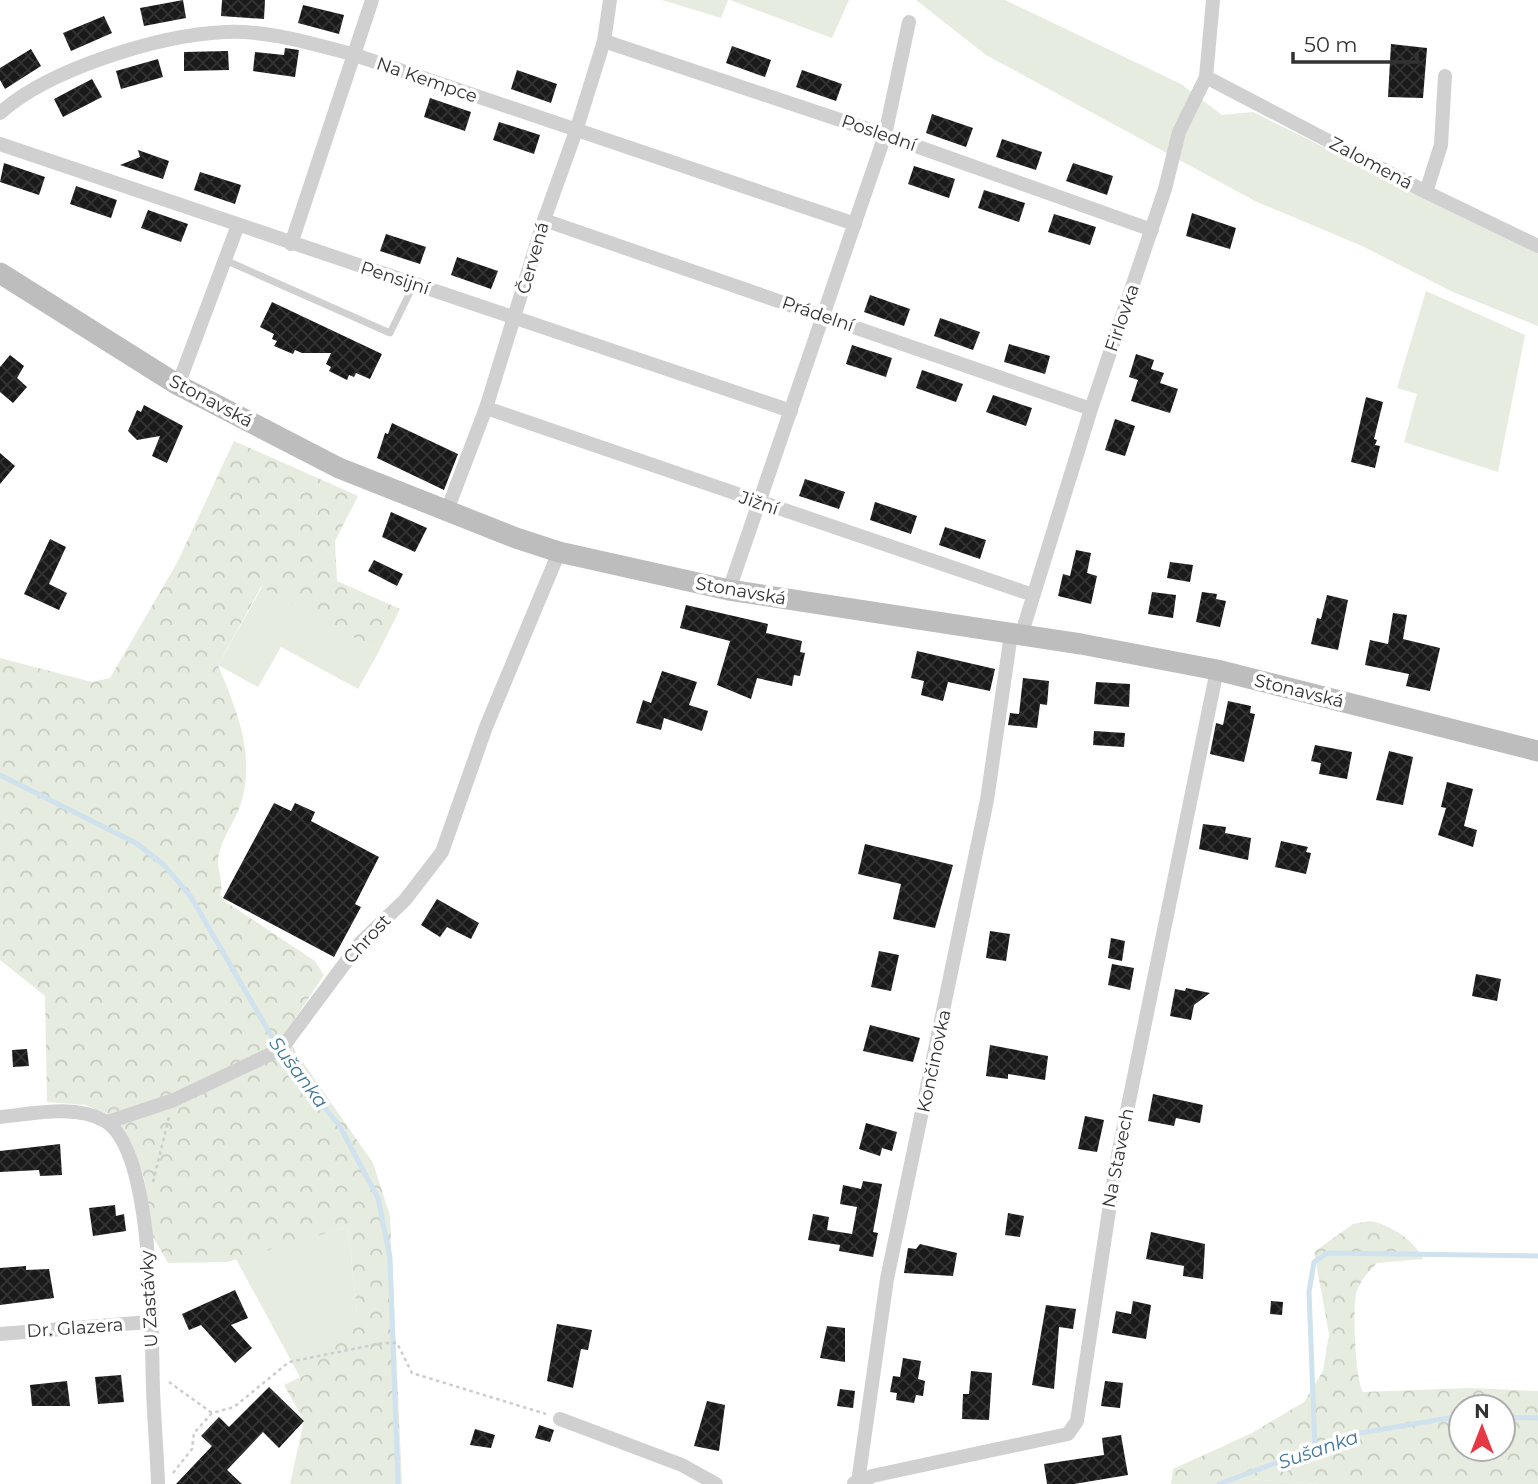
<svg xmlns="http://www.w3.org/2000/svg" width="1538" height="1484" font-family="Montserrat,sans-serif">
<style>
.green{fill:#e6ecdf}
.forest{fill:url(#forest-crowns);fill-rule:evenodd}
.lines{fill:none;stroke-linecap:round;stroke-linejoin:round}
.stream{stroke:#cfe2ee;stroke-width:5}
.building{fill:url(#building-cross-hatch)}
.path{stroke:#cdcdcd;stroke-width:2.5;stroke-dasharray:3.5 3.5;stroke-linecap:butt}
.lane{stroke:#d0d0d0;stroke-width:7}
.street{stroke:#d0d0d0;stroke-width:14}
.secondary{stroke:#bdbdbd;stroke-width:21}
.labels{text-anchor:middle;stroke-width:7;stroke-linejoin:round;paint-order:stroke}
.street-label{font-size:18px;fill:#333;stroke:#fff}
.water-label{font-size:19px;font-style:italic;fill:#3f7597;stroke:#fff}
</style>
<defs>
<pattern id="forest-crowns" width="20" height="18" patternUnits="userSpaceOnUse" patternTransform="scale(1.75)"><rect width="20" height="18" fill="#e6ecdf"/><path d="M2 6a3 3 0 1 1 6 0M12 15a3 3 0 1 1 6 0" fill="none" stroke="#c6cbc0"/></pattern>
<pattern id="building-cross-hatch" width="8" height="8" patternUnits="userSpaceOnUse" patternTransform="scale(1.75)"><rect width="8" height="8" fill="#1a1a1a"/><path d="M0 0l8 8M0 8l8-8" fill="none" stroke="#333"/></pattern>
</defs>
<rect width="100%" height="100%" fill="#fff"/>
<g class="green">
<polygon points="662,0 728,0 721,18"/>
<polygon points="730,0 849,0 832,38"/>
<polygon points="916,0 1005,0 1181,84 1222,115 1253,112 1538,253 1538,326 1453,292 1362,246 1255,201 986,55"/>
<polygon points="1426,291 1525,335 1498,472 1404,442 1417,394 1397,388"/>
<polygon points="262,587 379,651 358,689 281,647 258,687 218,665"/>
<polygon points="348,1227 357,1311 336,1329 313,1371 300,1377 236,1259"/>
<polygon points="1235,1478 1319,1484 1219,1484"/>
</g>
<g class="forest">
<path d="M234 441 358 496 335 541 337 581 400 609 379 651 261 587 218 665C236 709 255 752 242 800 237 819 223 835 219 854 215 869 225 881 220 895L226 902 315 961 324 975 284 1035 373 1163 390 1216 402 1484H290L304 1421 284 1385 313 1371 336 1328 357 1311 348 1227 227 1262 168 1263 152 1235 144 1178 131 1142 107 1114 86 1105 47 1102 45 996 0 960V658L92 682 110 678 177 563Z"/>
<path d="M1370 1221C1391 1225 1414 1240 1423 1259L1377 1263C1369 1271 1361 1280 1357 1290 1352 1303 1355 1380 1363 1392L1469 1388 1538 1391V1484H1319L1235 1478 1219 1484H1171L1173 1469 1252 1433 1304 1402 1323 1371 1329 1334 1314 1252 1353 1224ZM1503 1407V1449H1461V1407Z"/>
</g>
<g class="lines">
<g class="stream">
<polyline points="0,775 136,843 164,865 191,897 287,1063 339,1125 378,1198 390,1258 398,1484"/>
<polyline points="1503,1417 1538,1418"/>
<polyline points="1315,1449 1309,1292 1314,1262 1327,1253 1538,1256"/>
<polyline points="1219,1484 1354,1434 1461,1416"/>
</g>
</g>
<g class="building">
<polygon points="183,0 186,18 144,26 140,8"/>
<polygon points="222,0 265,0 264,19 221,16"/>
<polygon points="303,5 344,15 339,34 298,23"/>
<polygon points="104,16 112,33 71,51 63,33"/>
<polygon points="1391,44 1427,48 1423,98 1388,97"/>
<polygon points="732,46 771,60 765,77 726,63"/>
<polygon points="285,48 299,50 295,77 253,71 255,52 284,55"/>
<polygon points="31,49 41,66 5,89 0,80 0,68"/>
<polygon points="228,51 229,70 184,71 184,52"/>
<polygon points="158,59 163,77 121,89 116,71"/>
<polygon points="517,70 557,84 551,103 511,89"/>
<polygon points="802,70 842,84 836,101 796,87"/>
<polygon points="92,79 102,97 63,117 54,99"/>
<polygon points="430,98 471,112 465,131 424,117"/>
<polygon points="932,114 973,128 966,147 926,133"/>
<polygon points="499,122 540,135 534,154 493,140"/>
<polygon points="1002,139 1042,152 1036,170 996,157"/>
<polygon points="138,150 169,161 163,179 120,165 140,157"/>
<polygon points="4,163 45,177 39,195 0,182"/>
<polygon points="1073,163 1113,176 1107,195 1066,181"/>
<polygon points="914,166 955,179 949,198 908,184"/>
<polygon points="200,172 241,185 235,204 194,190"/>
<polygon points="76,186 117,200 111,218 70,204"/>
<polygon points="984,190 1025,203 1019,222 978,208"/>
<polygon points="148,210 188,224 181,242 141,228"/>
<polygon points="1192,213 1236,228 1230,249 1186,236"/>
<polygon points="1054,214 1096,227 1090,245 1048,232"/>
<polygon points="386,234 426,247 420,264 380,251"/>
<polygon points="457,257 498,271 491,289 451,275"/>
<polygon points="870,295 910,309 904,326 864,312"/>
<polygon points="272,302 382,354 370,379 356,373 354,377 349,375 347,380 329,371 331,367 326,364 331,353 302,353 295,350 293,354 274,346 277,341 272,339 274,334 260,327"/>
<polygon points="940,318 980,332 973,350 934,336"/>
<polygon points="1009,344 1050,356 1045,374 1004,362"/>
<polygon points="852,345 892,358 886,377 846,364"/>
<polygon points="1136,354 1154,360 1151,369 1164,373 1160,383 1178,389 1170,413 1131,401 1138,380 1129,377"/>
<polygon points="10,355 24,366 17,378 27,387 13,403 0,392 0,367"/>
<polygon points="922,370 963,384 956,402 916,388"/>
<polygon points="993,395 1032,408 1026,426 986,412"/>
<polygon points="1366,397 1383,402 1374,439 1377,440 1375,445 1380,446 1375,468 1351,462"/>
<polygon points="144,405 183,426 167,463 152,456 160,436 137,440 128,431 137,410 141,412"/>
<polygon points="1115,419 1135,426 1125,456 1105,450"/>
<polygon points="392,423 458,454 444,490 377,458 385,433 388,434"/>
<polygon points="0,453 15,466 0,484"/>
<polygon points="805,479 845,492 839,509 799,496"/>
<polygon points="875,502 917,516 911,534 870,520"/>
<polygon points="391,512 427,528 415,552 382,537"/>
<polygon points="945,527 986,540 980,559 939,545"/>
<polygon points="50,539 66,547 49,584 67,593 59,610 24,594"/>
<polygon points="1076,550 1091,553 1087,573 1097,576 1091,604 1058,596 1063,574 1070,576"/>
<polygon points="374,560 403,574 397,586 368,571"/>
<polygon points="1170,562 1193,565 1190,582 1167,578"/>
<polygon points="1152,592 1176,595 1173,618 1148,614"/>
<polygon points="1202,592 1217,594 1216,599 1226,601 1220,627 1196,622"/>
<polygon points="1327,595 1348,600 1338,650 1311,644 1317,618 1321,619"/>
<polygon points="686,605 768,624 766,633 802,641 800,652 805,653 800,676 794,675 792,686 757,678 751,699 717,685 730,641 680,628"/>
<polygon points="1393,613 1407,615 1403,639 1440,648 1430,691 1406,686 1409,674 1365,665 1370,640 1388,644"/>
<polygon points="917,651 995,669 990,691 948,682 943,701 921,695 924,681 911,678"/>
<polygon points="662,671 697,682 689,705 708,711 702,731 664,718 661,730 636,723 643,700 651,703"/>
<polygon points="1023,678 1049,681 1047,705 1040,704 1037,728 1008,725 1010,713 1019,714"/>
<polygon points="1096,682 1130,684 1129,707 1094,704"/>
<polygon points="1228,701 1251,706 1250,713 1255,714 1244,762 1210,754 1216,723 1223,725"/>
<polygon points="1094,731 1125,733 1124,747 1093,745"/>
<polygon points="1315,745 1352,752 1347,779 1319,774 1321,763 1311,761"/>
<polygon points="1389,751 1413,757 1403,805 1376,800"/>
<polygon points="1447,782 1473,789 1464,826 1477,830 1473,847 1438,835 1446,808 1441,807"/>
<polygon points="274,803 291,811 295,803 315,812 311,821 379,857 355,904 361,907 334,957 223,898"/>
<polygon points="1203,824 1226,827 1225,833 1251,838 1248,860 1199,849"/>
<polygon points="1281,841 1308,847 1306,852 1311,853 1306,874 1275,867"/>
<polygon points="865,844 953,865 935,928 893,919 901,884 858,874"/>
<polygon points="437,899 479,923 471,939 447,927 440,937 421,925"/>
<polygon points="990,931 1010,934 1006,961 986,958"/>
<polygon points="1111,938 1125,941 1122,961 1108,958"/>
<polygon points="879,951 899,955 891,991 871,987"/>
<polygon points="1112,964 1134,968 1130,990 1108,985"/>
<polygon points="1476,974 1501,979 1497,1001 1472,996"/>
<polygon points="1186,988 1210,993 1194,1005 1191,1020 1170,1016 1175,989 1185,991"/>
<polygon points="870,1025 920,1038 913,1062 863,1051"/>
<polygon points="990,1045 1048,1056 1045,1080 1008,1074 1008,1079 986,1076"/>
<polygon points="27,1049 29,1066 13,1067 12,1050"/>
<polygon points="1153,1094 1203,1105 1200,1123 1176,1118 1174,1126 1148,1121"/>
<polygon points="1085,1116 1104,1120 1097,1152 1078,1149"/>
<polygon points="866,1123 897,1132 892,1151 882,1148 880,1156 859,1149"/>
<polygon points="60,1144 62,1175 40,1176 39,1170 0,1172 0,1151"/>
<polygon points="863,1181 882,1184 873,1232 878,1233 873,1257 839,1251 840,1245 808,1240 813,1214 829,1217 827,1230 852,1234 857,1207 840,1204 843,1185 861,1189"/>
<polygon points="115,1205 116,1216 124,1214 126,1231 93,1236 89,1208"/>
<polygon points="1008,1213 1024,1216 1020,1237 1005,1235"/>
<polygon points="1151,1232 1205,1244 1203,1279 1183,1276 1184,1266 1146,1259"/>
<polygon points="920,1244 957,1253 953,1276 904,1273 908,1248 916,1249"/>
<polygon points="26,1266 26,1270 49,1269 54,1298 0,1305 0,1268"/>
<polygon points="235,1290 248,1318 231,1325 252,1348 235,1363 201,1325 189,1330 182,1314"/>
<polygon points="1133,1301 1151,1305 1146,1339 1112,1333 1116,1311 1131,1314"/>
<polygon points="1271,1301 1283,1302 1282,1315 1270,1314"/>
<polygon points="1046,1305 1076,1309 1073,1329 1059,1327 1054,1389 1032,1385"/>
<polygon points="557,1324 592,1330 588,1350 581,1349 573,1388 547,1381"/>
<polygon points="827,1326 845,1328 845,1362 820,1358"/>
<polygon points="903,1358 921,1361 918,1379 925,1381 923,1396 916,1395 914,1403 896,1400 897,1393 890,1392 893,1376 900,1377"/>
<polygon points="971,1371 992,1373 989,1420 962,1419 963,1394 969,1394"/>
<polygon points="121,1375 124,1402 98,1404 95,1377"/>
<polygon points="67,1381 70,1406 32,1406 30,1385"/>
<polygon points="1105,1381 1123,1383 1120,1408 1101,1406"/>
<polygon points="269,1387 304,1421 279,1448 263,1432 227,1470 242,1484 176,1484 212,1446 201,1436 219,1417 229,1427"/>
<polygon points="840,1389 855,1391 853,1408 837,1406"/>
<polygon points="707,1401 725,1405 719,1451 694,1446"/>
<polygon points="539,1425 554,1430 550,1442 535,1438"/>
<polygon points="475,1429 495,1435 491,1448 470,1445"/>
<polygon points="1121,1435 1128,1475 1074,1484 1047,1484 1044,1464 1104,1455 1102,1438"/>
</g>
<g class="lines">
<g class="path">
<polyline points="153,1182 169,1117"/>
<polyline points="169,1382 212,1413"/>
<polyline points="173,1473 192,1449 194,1433 212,1413 234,1407 289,1362 383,1343 397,1343 412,1373 546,1414"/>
</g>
<polyline class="lane" points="225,260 390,333 414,284"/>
<g class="street">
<polyline points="604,41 885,135 1152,230"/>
<polyline points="1206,77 1426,192 1538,246"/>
<path d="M0 113C49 69 159 35 225 32 268 30 312 44 352 54L855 224"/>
<polyline points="0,144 791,411"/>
<polyline points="1426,192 1441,145 1445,76"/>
<polyline points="544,220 1091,409"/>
<polyline points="291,244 372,0"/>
<polyline points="178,385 238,225"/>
<polyline points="486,408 1033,595"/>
<polyline points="446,513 486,408 544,220 576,131 604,41 610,0"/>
<polyline points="729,590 885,135 909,22"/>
<polyline points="1021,636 1091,409 1165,189 1179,132 1206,77 1213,0"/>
<path d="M0 1117C32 1114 75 1104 105 1121 155 1151 151 1334 153 1388 154 1420 157 1452 158 1484"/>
<polyline points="108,1122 174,1100 273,1053 285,1044 360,943 405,900 442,852 486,727 559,552"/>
<polyline points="0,1334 149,1322"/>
<polyline points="560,1419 682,1465 716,1484"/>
<polyline points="854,1483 858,1482 887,1279 987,800 1011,634"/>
<polyline points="859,1484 872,1476 1068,1434 1077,1421 1116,1165 1217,670"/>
</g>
<polyline class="secondary" points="0,273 178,385 339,468 516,538 559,552 729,590 1081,644 1217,670 1538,751"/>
</g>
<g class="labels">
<g class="street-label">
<text transform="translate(427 80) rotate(19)" y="6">Na Kempce</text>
<text transform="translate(879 133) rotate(19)" y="6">Poslední</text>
<text transform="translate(1371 163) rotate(28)" y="6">Zalomená</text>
<text transform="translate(533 258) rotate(-74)" y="6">Červená</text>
<text transform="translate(395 278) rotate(18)" y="6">Pensijní</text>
<text transform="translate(818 314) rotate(19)" y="6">Prádelní</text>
<text transform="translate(1122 318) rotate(-71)" y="6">Firlovka</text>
<text transform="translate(211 401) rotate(28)" y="6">Stonavská</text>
<text transform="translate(759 503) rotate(19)" y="6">Jižní</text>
<text transform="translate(741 591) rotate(10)" y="6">Stonavská</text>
<text transform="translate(1299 691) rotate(14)" y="6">Stonavská</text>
<text transform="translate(367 939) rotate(-47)" y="6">Chrost</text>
<text transform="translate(934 1061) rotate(-78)" y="6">Končinovka</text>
<text transform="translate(1118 1158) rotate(-79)" y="6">Na Stavech</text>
<text transform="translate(149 1299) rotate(-93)" y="6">U Zastávky</text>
<text transform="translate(75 1328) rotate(-4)" y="6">Dr. Glazera</text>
</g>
<g class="water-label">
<text transform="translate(299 1072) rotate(53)" y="7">Sušanka</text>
<text transform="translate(1318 1449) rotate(-19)" y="7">Sušanka</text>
</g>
</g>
<g transform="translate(1482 1428)"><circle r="33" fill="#ffffff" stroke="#adadad" stroke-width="2"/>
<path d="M0-5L12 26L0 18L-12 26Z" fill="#e63946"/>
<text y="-10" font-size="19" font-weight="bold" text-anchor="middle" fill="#333333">N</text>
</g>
<path d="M1293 52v10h124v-10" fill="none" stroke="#333333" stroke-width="3.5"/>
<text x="1304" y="52" font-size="21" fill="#333333" stroke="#ffffff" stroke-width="5" paint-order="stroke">50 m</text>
</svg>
